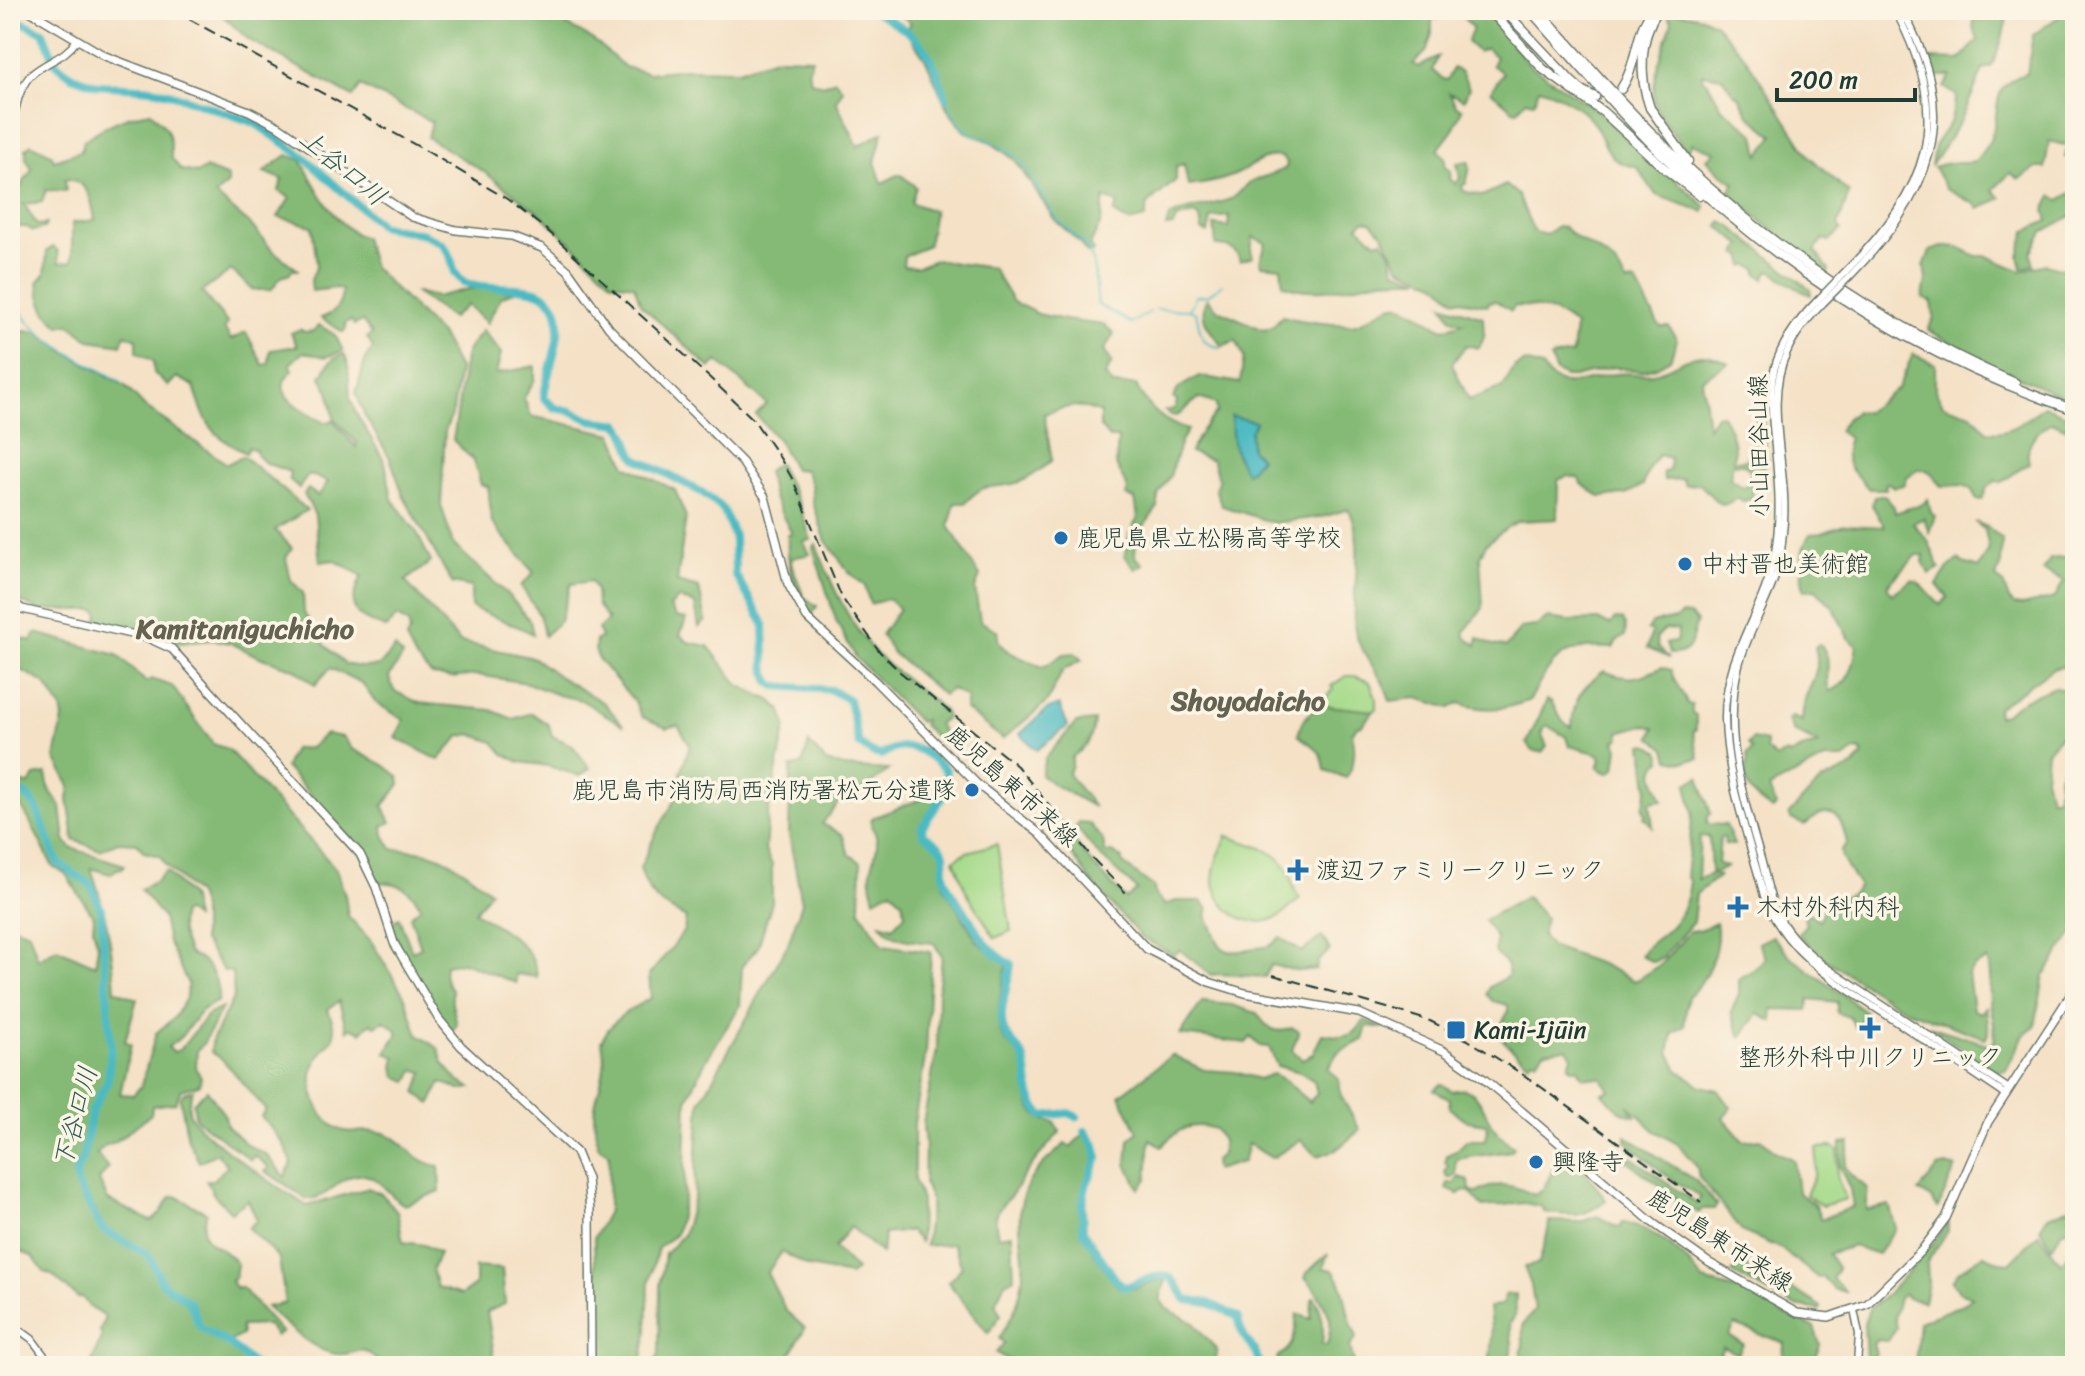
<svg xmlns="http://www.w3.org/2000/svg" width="2085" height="1376" font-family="Sriracha,'Klee One',sans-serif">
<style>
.green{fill:#a6da8a;stroke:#628c5f;stroke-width:2}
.forest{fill:#84ba76;stroke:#527c55;stroke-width:2;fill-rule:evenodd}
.water{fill:#4cbac2;stroke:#367c7b;stroke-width:2}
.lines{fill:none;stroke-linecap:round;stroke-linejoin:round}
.stream{stroke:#4cbac2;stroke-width:2}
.river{stroke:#4cbac2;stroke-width:8}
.secondary-casing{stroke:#6a7667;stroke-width:9}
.primary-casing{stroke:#6a7667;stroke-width:10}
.highway-casing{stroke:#6a7667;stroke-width:11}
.secondary{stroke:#fff;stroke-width:6}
.primary{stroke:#fff;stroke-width:7}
.highway{stroke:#fff;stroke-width:8}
.rail{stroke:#1f3d34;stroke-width:2;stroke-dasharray:12 6;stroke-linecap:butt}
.secondary-bridge-casing{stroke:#6a7667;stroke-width:9;stroke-linecap:butt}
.secondary-bridge{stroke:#fff;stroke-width:6}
.poi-dot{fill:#1f6fb2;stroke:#fcf5e5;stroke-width:3}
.labels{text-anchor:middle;stroke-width:7;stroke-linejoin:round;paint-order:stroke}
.street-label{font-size:24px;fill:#1f3d34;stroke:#fcf5e5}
.poi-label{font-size:24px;fill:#1f3d34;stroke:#fcf5e5;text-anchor:start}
.water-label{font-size:26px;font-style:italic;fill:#2a5c58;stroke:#fcf5e5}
.quarter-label{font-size:28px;font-weight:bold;fill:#646352;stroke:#fcf5e5}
</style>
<rect width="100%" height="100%" fill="#fcf5e5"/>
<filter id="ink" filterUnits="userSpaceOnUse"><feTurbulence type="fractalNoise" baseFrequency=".0125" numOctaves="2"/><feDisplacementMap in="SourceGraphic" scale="16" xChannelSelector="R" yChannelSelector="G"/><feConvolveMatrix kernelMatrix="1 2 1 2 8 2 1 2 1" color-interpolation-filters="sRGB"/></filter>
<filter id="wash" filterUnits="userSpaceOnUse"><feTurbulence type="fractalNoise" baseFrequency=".006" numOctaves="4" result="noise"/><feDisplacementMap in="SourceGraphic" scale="32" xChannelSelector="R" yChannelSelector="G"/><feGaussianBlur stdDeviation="1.8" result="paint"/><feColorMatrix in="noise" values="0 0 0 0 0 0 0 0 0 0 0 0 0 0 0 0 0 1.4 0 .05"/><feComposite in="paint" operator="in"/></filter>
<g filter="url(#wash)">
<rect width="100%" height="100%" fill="#f4e1c6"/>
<g class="green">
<polygon points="1346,676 1355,676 1370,682 1376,698 1376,709 1374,711 1317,705 1333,690 1331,686"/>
<path d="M1227 836C1248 844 1276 848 1288 870 1294 880 1291 890 1300 898 1293 905 1285 914 1276 918 1245 932 1210 905 1214 871 1215 859 1223 847 1227 836Z"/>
<polygon points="997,844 1011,931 995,938 967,893 954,860 967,852"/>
<polygon points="1833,1147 1838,1150 1837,1177 1846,1199 1822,1206 1806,1195 1815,1174 1817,1148"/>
</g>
<g class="forest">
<path d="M210 10H505C526 16 547 10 569 10L567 25 592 39 625 67 649 73 683 69 738 70 778 57 812 58 808 71 811 81 823 85 835 80 843 89 836 101 858 146 883 132 875 162 882 183 900 174 916 187 911 203 934 211 928 245 904 257 903 266 917 267 935 260 992 268 1013 302 1038 314 1065 320 1104 325 1114 333 1104 351 1112 362 1105 376 1113 385H1136C1147 408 1164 423 1188 430L1181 441 1170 476 1158 495V507L1136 537 1135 556 1143 564 1135 569 1125 556 1130 532 1138 518 1135 499 1126 496 1128 489 1116 465 1118 438H1109L1100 427V413C1074 402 1070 406 1044 414L1052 460C1040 470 1028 481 1012 484 986 490 986 481 965 503H955L949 526 980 576 975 589 980 621 998 631C993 652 1027 659 1043 667L1064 654 1074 653 1082 660 1063 670 1047 702 1003 739 965 709 967 698 951 689 943 695 893 653 881 635 899 609 888 599 870 604 865 586 849 572 826 541 813 503 811 484 805 470 794 469 778 440 756 415 767 404 717 361 710 368 641 305 634 285 612 282 542 215 484 172 427 137 432 122 361 86 353 97 249 40 223 16Z"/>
<path d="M894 10H1440L1441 18 1432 19V34L1426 52 1413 64 1419 67 1438 57 1432 70 1442 79 1447 80 1453 68 1461 72 1469 88 1464 100 1449 93 1456 106 1462 109 1453 130 1438 150 1445 158V166L1451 171 1450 179 1456 184 1460 178 1457 163 1468 161 1470 167 1466 184 1462 185 1463 191 1482 196 1506 185 1518 195 1534 232 1546 235 1557 226 1564 227C1578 244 1602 248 1616 266 1620 270 1623 277 1626 283L1636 282 1657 322 1661 327H1669L1677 340 1670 359 1656 367 1641 371 1613 367 1574 377H1566L1556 372 1550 358 1572 354 1575 326C1560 311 1536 306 1515 306L1511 311 1496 301 1489 302 1488 305 1454 299 1438 284 1399 267 1383 234 1372 222 1364 220 1358 226 1376 242 1382 240 1390 251 1395 270 1420 279C1408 279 1386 278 1376 281 1347 287 1310 297 1283 284L1281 267 1262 265 1260 262 1266 243 1253 237 1251 251 1253 257 1240 261C1237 248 1228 247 1216 245L1214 225 1228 227 1229 216 1211 218 1208 233 1202 230 1200 218 1193 214 1176 219 1173 226 1166 227 1169 217C1188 207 1210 207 1231 199 1239 196 1242 187 1250 183 1262 176 1275 174 1286 168L1287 162 1280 156C1262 156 1253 166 1239 173 1223 181 1205 184 1188 186L1184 164 1176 166V180L1148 204 1145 218 1129 222 1114 213 1118 203 1104 198 1101 223 1090 245 1094 251 1087 253 1078 241 1055 220 1015 160 989 141 964 131 948 110 925 58 906 31 911 23Z"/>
<path d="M1457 10H1484L1530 65 1596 110 1705 206 1704 212 1656 195 1636 166C1602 165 1607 135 1589 118 1576 105 1557 93 1539 88L1534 102 1526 100 1517 111 1513 110 1491 91 1503 73 1492 65 1496 57 1486 48 1478 52 1467 42 1473 29Z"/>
<path d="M1668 10 1702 17 1716 24 1746 58 1809 156 1849 193 1838 225 1841 230 1829 241 1824 239 1815 251 1829 270 1826 276 1728 193 1735 183 1720 173 1707 159 1715 152 1692 143 1687 152C1677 137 1661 121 1655 104 1649 86 1666 41 1672 22L1666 12ZM1702 74 1722 77 1733 93 1739 96 1749 115 1774 136 1759 155 1755 134 1722 108 1708 83 1702 79Z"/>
<polygon points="1979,10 2009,10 2001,43 1992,66 1983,70 1961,120 1931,166 1934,146 1950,123 1957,96 1944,87 1951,76 1934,76 1930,66 1931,59 1960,60 1978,40 1973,27 1975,13"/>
<path d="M2068 10H2075V159L2065 157 2068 146 2049 141 2045 168H2037L2019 179 2010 173 1993 190 2001 198 1979 209 1975 204 1946 189 1934 167C1949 160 1959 165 1975 162 1980 154 1990 144 1992 135 2002 103 1988 87 2027 73L2033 35Z"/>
<path d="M151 112C167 127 172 134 171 157L181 170 198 173 206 168 228 177V184L215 195 251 225 272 250 298 270H292L290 274 281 277 271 290H253L231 270 202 292 228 324 224 328 231 340 246 332 263 365 269 364 270 350 297 346 291 333 300 329 305 332 314 331 319 325 335 335 343 351 326 357 303 352 290 364 293 370C264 394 308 413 325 423L333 420 356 447 357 443 334 418 329 391 321 377C327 366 331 357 344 354L348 363 350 397 356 413 385 462 392 499 416 531 431 562 405 581 460 642 534 658 558 676 604 703 624 726 581 700 558 695 527 683 478 675 450 678 432 675 416 659 406 639 410 631 408 623 397 617 386 628C351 616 347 609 362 576L334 560 320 562 315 515 304 494 308 489 318 496 328 482 309 474 299 488 289 479 290 472 266 463 257 456 256 450 248 447 246 453C211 436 204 422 194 386L177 377 168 386 154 373 153 361 137 352V339L125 334 121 345 90 340 69 324 60 326C44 314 40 301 38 282L45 274 47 251 53 247 58 251 59 263 72 262V223L95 220C92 200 88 180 65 179L66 191 46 190 42 202 24 204 37 225 46 224 44 228 33 231 27 227H17C16 219 11 206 13 199 14 194 28 176 32 169L26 158V149L31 144 51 154 54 160 81 151 84 140C105 126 125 115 151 112Z"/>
<path d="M287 155 301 160C317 188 334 226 364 238L373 267 441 335 459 369 453 411 445 431 441 505 453 544 510 597 530 621 533 634C512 623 492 617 471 607V587L452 583 404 497 390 458 365 416 356 393 366 357 373 348 367 338 372 334 362 321 354 325 351 320 345 323 346 329 343 332 321 318C335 313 342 305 342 290L336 288 312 291 311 280 317 265 312 226 278 217 290 198 279 191 282 179 264 172Z"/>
<polygon points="2075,191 2075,214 2043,232 2031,253 2034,265 2022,268 2019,256 2026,231 2048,221 2045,210 2052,196 2059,200"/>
<path d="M1721 222 1730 226 1810 289 1811 295C1798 290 1782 279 1771 270L1767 272 1765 279 1758 274 1757 269 1748 265 1745 267 1743 257 1737 253 1742 245 1719 227Z"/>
<polygon points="1945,246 1958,247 1976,256 1987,256 2021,271 2046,264 2075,273 2075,402 1992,365 1928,330 1934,317 1932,302 1923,298 1926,279 1924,266 1930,251"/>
<polygon points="488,288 513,292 501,297 487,323 467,305 452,318 414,292 436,297 469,289"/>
<path d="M1207 298 1218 310 1264 330 1272 327 1282 316C1300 321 1330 324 1349 325 1367 325 1385 302 1400 305 1415 309 1429 323 1444 329L1463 323 1452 319 1443 304 1483 317 1484 337 1479 348 1466 345 1452 364 1469 400 1503 387 1515 367 1525 362 1542 367C1560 397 1589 377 1615 374 1628 372 1640 376 1653 373 1685 366 1691 343 1728 363L1702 379 1708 427 1716 415 1721 414C1730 427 1737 445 1733 461L1747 460 1761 399 1767 459 1763 461 1765 472 1754 473 1743 464H1732L1730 478 1742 487 1746 486 1750 475 1753 494 1751 499 1743 501 1738 498 1724 505 1717 502 1700 484 1685 485 1683 479 1664 480 1663 472 1669 471 1670 458 1658 455 1649 468 1643 485 1625 495 1600 497 1581 483 1579 478 1567 476 1558 480 1557 519 1519 521 1509 526 1486 544 1480 556 1483 608 1465 631V637L1477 645 1478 638 1493 645 1506 647 1521 628 1536 626 1548 618 1569 621 1598 620 1610 625 1615 619 1623 620 1626 626 1625 636 1617 641 1613 648C1560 645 1554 657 1530 700 1505 710 1484 712 1459 703L1450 708 1417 698 1390 701C1383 671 1355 653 1354 621 1352 590 1366 536 1348 509L1327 516 1274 523 1222 506 1215 489 1219 479 1212 460 1190 452 1202 430 1217 412 1216 404 1199 398 1177 416 1170 415 1165 411 1175 409 1177 401 1173 398 1179 388 1199 376 1240 383 1244 357 1236 340 1222 346C1210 331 1197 317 1207 298Z"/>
<path d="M482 330 501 353 496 374 535 366V379L524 398 531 416 613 434 626 466 675 490 686 517 677 582 699 588 706 621 699 627 695 604 678 598 670 607 676 617 686 619 680 635 688 642 708 646 740 686 770 700 782 711 786 726 768 813 765 850 772 865V902L758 947 742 966 740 1006 706 1060 687 1100 684 1198 676 1234 658 1248 649 1282 647 1331 641 1366H604L598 1342 594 1238 608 1211 609 1153 598 1146C596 1135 594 1124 594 1113 596 1090 611 1068 601 1042 612 1018 629 1010 651 998L649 975 675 944 684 930 686 918C659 904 649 898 640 868L656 833 681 790V772L690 745 678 725 667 728 642 717 635 702 599 660 595 650 596 640 601 638 598 629 608 620 597 605 596 591 591 581 571 584 560 621 544 636 540 616 521 586 534 573 492 523 488 486 481 485 474 461 453 440C458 412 461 385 465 357 467 348 477 338 482 330Z"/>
<polygon points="22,331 37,332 70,355 124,385 145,407 227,464 243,456 307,510 275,530 292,548 286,558 291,580 303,593 304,613 325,645 345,664 361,667 379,666 395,648 403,656 389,677 394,691 419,703 491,710 513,719 532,713 549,725 552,736 572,745 590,768 580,776 548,766 520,762 504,754 494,742 471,734 459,737 439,760 396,738 404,720 375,702 362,683 330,668 315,685 295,669 257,656 231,643 212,640 179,643 162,634 158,638 97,623 99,614 96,610 46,610 42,612 17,600 10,595 10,336"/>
<path d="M1913 354 1935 364V390L1943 405 1972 414 1987 431C2009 435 2026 420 2044 406L2075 419V433L2052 422C2036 431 2024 444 2029 463L2000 483 1996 481 1987 487 1982 500 1976 499 1972 489 1962 485 1942 486 1929 471 1919 469 1907 477 1904 485 1893 487 1889 483 1885 484 1886 489H1869C1853 471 1839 463 1849 438L1838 431 1847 418 1856 412H1866L1898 388Z"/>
<path d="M778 463 799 504 811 540 803 541 810 554 792 558 791 563 804 597 817 606 812 615C793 590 786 567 788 535L792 534 773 497 767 471Z"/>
<path d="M1884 495 1894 507 1895 513 1924 503 1928 499 1931 513 1935 516 1929 532 1924 518 1913 523 1928 541 1940 568 1929 574 1923 562 1924 555H1917L1887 586 1892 594 1912 580 1918 582 1940 605 1948 597 1937 585 1948 568 1959 559 1963 563 1979 568 1989 549 1985 530 1975 522 1988 527 2002 539 2001 563 1996 578 2003 583 2009 600 2014 605 2022 606 2055 598 2064 580 2043 571 2050 559 2075 556V664L2052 669 1997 708 1998 716 2005 714 2024 700 2054 687 2068 691 2074 702 2067 729 2047 751 2045 777 2050 797H2056L2059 786 2058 775 2075 747V930L2044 976 2035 1027 2024 1035 2006 1070 1998 1071 1990 1068 1929 1026 1987 1044 1994 1042C1997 1027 1991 1015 1990 1001 1988 987 1993 974 1987 960L1975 966 1968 974 1973 1010 1981 1013 1986 1007 1989 1033 1985 1038 1902 1008 1820 956 1798 934 1806 924 1804 918 1809 913 1819 920 1825 903 1833 896C1844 900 1853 894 1859 886L1842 859 1841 850 1847 843C1843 828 1841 808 1821 814 1814 816 1811 822 1804 825L1791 819 1789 814 1820 782 1853 767 1863 755 1861 751 1856 750 1844 759H1825L1769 788 1776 806 1773 810C1751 797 1742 786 1747 762 1749 750 1743 759 1752 750L1748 744 1753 739 1766 742V749L1776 758 1786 753 1790 755 1805 747 1818 744 1793 731 1788 720 1792 717 1802 721C1803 713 1803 704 1806 696 1814 678 1821 666 1815 647L1819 644C1835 658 1823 675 1829 691 1850 686 1854 665 1857 646L1848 638 1834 608 1816 589 1804 590C1800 571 1799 550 1810 534L1822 533 1844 525 1885 527 1872 505 1874 497Z"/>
<path d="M816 544C829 578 844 614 867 643 888 670 921 688 945 712L947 717 938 724 943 732 941 743 923 725 924 720 919 722 856 658 837 623 813 548Z"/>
<path d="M1682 614 1690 615 1697 622C1689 638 1697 654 1670 654L1666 643 1676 642 1678 630 1665 629 1656 638 1658 648 1669 658 1647 648 1652 632 1647 630 1652 623 1675 619Z"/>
<path d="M36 633 117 655 146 682 151 679 172 686 213 744 228 749 336 869 345 895 348 916 371 941 405 997 418 1035 438 1048 443 1063 458 1081 471 1088 461 1090 441 1082 431 1104 416 1093 424 1072 414 1070 408 1082 396 1076 394 1067 396 1057 386 1053 398 1033 395 1028 384 1021 375 1026 371 1023 361 1032 350 1027 347 1031 339 1001 328 1009C343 1047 329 1034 315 1063 305 1085 319 1125 344 1131 356 1134 370 1128 387 1134 400 1139 410 1153 422 1160 427 1163 434 1165 439 1167L440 1191 405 1205C391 1199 381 1177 364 1175 339 1172 329 1201 307 1199L265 1171 269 1167 254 1155 251 1160 196 1119 193 1103 207 1090 225 1116 227 1126 246 1144 267 1155 285 1177 292 1162 283 1143 261 1116 266 1110 222 1059 211 1052 212 1040 234 996 232 972 224 971 202 940V909L197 895 165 864 160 856 144 852 137 843 118 842 100 850 74 840 68 799 70 786 55 758 63 719 61 708 45 683 21 670 13 660 10 635 32 641Z"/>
<path d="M1662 667 1671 670C1674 684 1683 691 1687 704L1692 705V713L1696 715V730L1693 731 1699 758 1683 762 1669 759 1666 749 1651 737 1655 728 1644 725 1619 732 1620 738 1615 741 1618 748 1615 769 1608 773 1598 768 1601 759 1599 754 1569 746 1566 737 1546 725 1542 734 1547 747 1542 752 1533 751 1527 743 1547 700 1551 701 1563 722 1572 727C1573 700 1582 687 1604 671 1627 681 1640 679 1662 667Z"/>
<path d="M1317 705 1374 711 1362 725 1357 726 1352 734C1356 748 1355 766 1346 778L1325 770C1322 748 1315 749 1298 735L1302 722Z"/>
<path d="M1094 721C1093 739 1087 747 1072 757V766L1068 774 1094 807 1054 785 1041 775 1045 758 1076 723Z"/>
<path d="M325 734 343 737 352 749 384 765 399 777 400 785 383 806 391 822 383 826 384 835 392 849C442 850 453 862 490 891L475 912C499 927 536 946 537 977L516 974V983L463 962 445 965C443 976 445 982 452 990V1004L457 1024 451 1032 403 955 389 924 399 918 412 951 421 947 410 916 421 907C411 889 397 880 377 883L358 847 285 767 293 749 310 748Z"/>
<polygon points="809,743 826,762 844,767 889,770 863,790 838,803 822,824 842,834 849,854 861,862 860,910 883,945 931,952 926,1052 914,1123 914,1179 921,1201 920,1242 910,1231 884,1234 882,1254 850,1227 834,1248 856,1270 849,1275 809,1267 782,1252 767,1273 786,1311 805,1328 784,1366 653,1366 659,1354 660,1285 665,1254 683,1235 694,1197 700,1102 788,944 802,903 789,835 791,767 802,765"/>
<path d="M1648 744 1660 752 1662 760C1646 771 1659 787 1663 800L1650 802 1653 827 1644 817 1646 814 1643 808 1648 788 1643 745Z"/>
<path d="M10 761 21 783 29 784 35 776 46 774 49 789 61 806 65 840 71 848 124 865 123 868 117 869 110 874 91 868C105 908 113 948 115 990L137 999 125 1041 131 1045 120 1094 133 1095 141 1086 156 1033 175 1017 186 998 188 984 168 942 163 918 140 889 155 882 166 871 190 896 195 918 187 912 182 913C177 928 183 940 189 954 209 960 220 981 218 1001L202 1010 180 1038 168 1047 173 1052 180 1050 207 1015 222 1008 203 1044 197 1050 196 1069 201 1077 199 1085 181 1090 175 1103 152 1106 151 1114 115 1142 104 1146 97 1154 108 1168 99 1180 108 1200 151 1221 159 1215 171 1197 176 1196 207 1213C193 1247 221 1241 237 1264L235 1277 231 1281 236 1289 241 1287 282 1333 275 1336 268 1325 241 1326 242 1335 230 1341 249 1366H90L102 1337 100 1331 105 1317 89 1306 82 1297 78 1298 52 1275 44 1272 33 1257 20 1251 10 1240V925L29 932 38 959 57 948 95 965 98 946 93 928 94 917 65 873 53 867 26 814 10 791Z"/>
<path d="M1699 777 1711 814 1708 816 1707 824 1726 825 1734 845H1725L1724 837H1720L1718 864 1727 866 1716 872H1711L1709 837 1700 836 1698 879 1711 874 1719 876 1696 894 1693 922 1663 957 1653 962 1641 956C1646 946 1651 943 1659 937 1678 923 1687 906 1690 882L1686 876 1693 812 1687 784Z"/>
<path d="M942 780V793L919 827 921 835 938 845 943 856 941 871 944 887 978 942 1007 965C1003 984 995 1014 1001 1033 1005 1044 1020 1051 1023 1062 1031 1085 1019 1118 1054 1122L1060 1132C1044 1150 1029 1166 1017 1187 1005 1207 990 1206 998 1236L1012 1234 1014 1279 1005 1282 995 1303 1001 1315 988 1333 948 1282 962 1267 953 1244 925 1246 931 1201 924 1184 925 1148 923 1123 937 1050 938 993 942 957 934 943C914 941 893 942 881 923L893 927 905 914 903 902 891 890 875 899C873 890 869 880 871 872 874 854 883 842 871 826L872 818 937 793Z"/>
<path d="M1052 811 1093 865 1126 899 1137 890 1096 852 1076 827 1079 822 1089 823 1103 841 1105 853 1113 852 1122 859V863L1154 887 1155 895 1165 905 1176 901H1202L1208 909 1206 916C1220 939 1214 959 1250 949 1265 945 1266 952 1280 937L1302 952 1322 936 1330 950 1318 961 1316 969 1298 971 1271 965 1265 977C1253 977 1220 972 1211 975L1180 950 1173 955 1141 937 1095 887 1065 845Z"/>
<path d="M1526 897 1545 918 1542 935 1550 946 1603 965 1635 981 1661 964 1690 931 1700 930 1716 923C1721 947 1707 982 1688 996L1684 1026 1673 1033 1669 1052 1678 1070 1701 1086 1718 1090 1731 1107 1724 1119 1743 1141 1761 1139 1776 1152 1794 1160 1798 1193 1814 1204 1821 1219 1853 1207 1850 1189 1840 1167 1841 1143 1850 1142 1845 1166 1852 1176 1867 1188V1210L1889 1205 1896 1228 1878 1254 1853 1246 1828 1254 1838 1269 1832 1279 1846 1292 1834 1289 1822 1277 1818 1278 1782 1249 1743 1232 1699 1177 1697 1167 1679 1145 1655 1131 1628 1105 1635 1116C1618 1113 1613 1105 1603 1093L1610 1090 1601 1078 1583 1077 1578 1068 1575 1069 1569 1066 1572 1056 1567 1048 1544 1051 1537 1061 1532 1059 1529 1063C1513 1052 1503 1040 1490 1025L1499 1029 1508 1012V1005L1493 1001 1487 994 1490 987 1509 975 1507 966 1495 952 1496 938 1484 920Z"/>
<polygon points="1772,936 1792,958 1865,1011 1857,1029 1849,1017 1837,1013 1837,1002 1809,999 1808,1010 1772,1009 1773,1021 1758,1014 1741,1037 1731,1012 1739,995 1739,979 1756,968 1765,958 1758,943"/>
<path d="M1202 1002 1232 1005 1257 1013C1266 1028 1276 1035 1292 1028L1299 1031 1292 1050 1302 1059 1313 1054 1322 1034C1345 1037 1351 1040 1365 1020L1384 1028 1367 1026 1363 1040 1337 1053 1328 1069 1339 1079 1341 1096 1360 1130 1336 1150 1317 1156 1301 1140 1272 1158 1248 1144 1243 1162 1215 1170 1214 1161 1222 1154V1141L1215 1129C1190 1121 1177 1129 1161 1147L1150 1139 1147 1179 1139 1189 1127 1164 1129 1140 1138 1132 1120 1095 1172 1055 1204 1070 1235 1072 1259 1079 1273 1074 1285 1080 1309 1102 1317 1094 1314 1081 1300 1072 1277 1066 1269 1047 1260 1046 1251 1037 1246 1043 1180 1035Z"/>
<path d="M1442 1084 1452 1091C1476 1083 1482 1106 1491 1124 1495 1131 1507 1142 1514 1147L1511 1151 1456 1159V1174L1453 1178H1448L1445 1173 1448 1166 1445 1163 1447 1155 1456 1151 1467 1140H1485L1488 1130 1486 1124 1468 1121 1449 1108 1450 1099 1434 1090Z"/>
<path d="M193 1090C190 1099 187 1105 190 1114 197 1134 285 1192 307 1206L368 1188 382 1194 397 1211 403 1242 424 1245 439 1253 432 1270 437 1287 461 1295 475 1285V1267L502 1269 505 1304 487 1312 496 1366H381C360 1338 359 1357 336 1354 313 1352 283 1321 266 1307L285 1303 279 1258 248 1228 257 1220 248 1200 231 1212 214 1195 206 1180H213L228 1166 217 1153 199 1162 188 1140 180 1098 184 1093Z"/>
<path d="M1084 1134 1096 1152C1095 1165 1087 1175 1084 1188 1071 1232 1094 1252 1117 1286 1134 1296 1148 1278 1166 1280L1160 1299 1166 1308 1194 1323 1217 1350 1215 1366H1020L996 1353 1004 1343 999 1338C1012 1318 1021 1300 1023 1275 1026 1242 1011 1218 1028 1184 1036 1168 1052 1156 1065 1144L1070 1147Z"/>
<polygon points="1626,1136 1696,1181 1717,1205 1714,1209 1702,1209 1699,1213 1675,1200 1676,1197 1617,1154 1621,1150 1697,1204 1701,1197 1667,1176 1626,1141"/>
<path d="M1559 1157C1581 1160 1595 1184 1606 1200 1583 1219 1572 1216 1544 1212L1543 1207 1525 1203 1483 1207 1470 1192 1464 1190 1459 1194 1446 1189 1448 1183 1454 1184 1459 1177 1469 1181 1470 1190 1477 1193C1496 1180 1514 1185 1534 1195L1543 1190Z"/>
<polygon points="1947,1166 1956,1167 1938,1208 1931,1199 1919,1191 1938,1168"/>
<polygon points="2075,1205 2075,1225 2062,1231 2052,1247 2040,1228 2048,1216"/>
<path d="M1597 1216 1619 1228 1624 1222C1657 1231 1683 1252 1703 1281L1747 1292 1783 1314 1814 1327 1820 1345 1813 1366H1783L1784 1343 1735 1325 1729 1336 1743 1344 1738 1354 1723 1347 1714 1366H1519L1523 1345V1324L1535 1310 1531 1285 1524 1267 1539 1264C1542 1248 1549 1236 1549 1221L1582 1222Z"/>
<polygon points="1948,1222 1948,1231 1927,1262 1928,1284 1924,1302 1908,1298 1905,1294 1899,1298 1894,1318 1896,1328 1888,1341 1877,1340 1873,1344 1876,1354 1866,1360 1864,1323 1869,1309 1888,1294 1932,1245"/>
<polygon points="2039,1233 2061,1263 2075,1248 2075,1317 2069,1324 2075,1333 2075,1366 1915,1366 1919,1322 1961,1305 1972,1297 1959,1292 1952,1281 1959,1271 1984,1255 2000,1262 2010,1263"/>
<path d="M1328 1253 1323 1268 1333 1270C1350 1293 1343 1313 1357 1337L1350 1347 1354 1362H1348V1366H1276L1278 1356C1296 1348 1295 1332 1297 1314L1311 1319 1312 1299 1314 1297C1324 1314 1324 1326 1322 1345H1327C1332 1323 1333 1319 1321 1300 1315 1291 1315 1285 1305 1278L1307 1273Z"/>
<polygon points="1746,1260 1749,1261 1746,1266 1748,1270 1775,1282 1777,1279 1821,1307 1820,1310 1795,1306 1732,1273 1738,1264 1743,1264"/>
<polygon points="1516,1294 1515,1315 1510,1324 1512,1345 1508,1366 1489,1366 1492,1337 1489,1308 1503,1304 1504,1295"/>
</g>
<g class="water">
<path d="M1231 416 1256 422 1250 432 1251 449 1260 458 1247 473C1232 455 1232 439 1231 416Z"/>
<polygon points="1059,705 1068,726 1037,750 1020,734 1046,710"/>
</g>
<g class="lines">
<g class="stream">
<polyline points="946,98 957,120 971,134 985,138 1019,157 1056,218 1087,247 1093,261 1098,305 1131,323 1150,312"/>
<path d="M10 264C14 276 13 290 17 302 27 337 92 364 121 382"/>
<polyline points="1156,309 1189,310 1196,296 1208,295 1223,284"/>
<path d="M1189 310 1196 313C1201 330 1198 345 1220 347"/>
</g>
<g class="river">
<path d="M873 10C922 38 928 44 946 98"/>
<path d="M10 29 24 23 43 32 56 64 72 76 97 85 153 89 172 94 255 123 304 157 381 226 424 234 443 244 450 255 455 273 463 282C485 290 509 285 531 290 584 301 545 367 544 398L555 408 571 411 590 420 619 424C629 434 628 447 636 458L703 493 723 509 734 536 735 574 764 624 765 666 770 682 775 686 831 690 849 700 859 744 872 753 881 755C908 738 926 750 946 770L944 795 922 827 923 834C960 856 935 859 948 886 952 895 960 904 966 913 979 934 987 951 1011 964 1009 983 996 1014 1005 1033 1011 1044 1024 1051 1026 1064 1030 1085 1026 1100 1043 1116L1068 1113 1077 1117"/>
<polyline points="10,785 27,796 36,807 58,863 91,885 101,909 111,1047 108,1080 92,1111 83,1157 76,1171 78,1186 103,1230 149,1255 162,1283 190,1302 200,1327 232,1346 255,1366"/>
<path d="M1085 1131 1095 1145 1098 1158 1086 1186 1082 1205 1083 1231 1116 1280 1125 1287C1137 1284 1159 1271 1171 1278 1177 1283 1181 1294 1187 1300L1209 1303 1238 1317C1240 1341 1258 1346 1259 1366"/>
</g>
</g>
</g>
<g filter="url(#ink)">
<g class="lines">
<g class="secondary-casing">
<g id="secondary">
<path d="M10 134C15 115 17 88 32 74 47 61 65 58 77 40"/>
<path d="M1843 274C1929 188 1955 123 1895 10"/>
<path d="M1847 279C1931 194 1964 121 1902 10"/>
<path d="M1818 300C1798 320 1781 342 1774 370 1769 392 1772 415 1774 437 1778 478 1782 517 1774 558 1762 616 1724 654 1725 719 1726 778 1749 839 1764 896 1787 958 1845 987 1897 1022 1933 1046 1969 1070 2006 1095"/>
<path d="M1823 303C1809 318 1795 333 1787 352 1762 404 1791 475 1783 532 1782 544 1781 556 1778 568 1768 603 1746 634 1738 669 1723 735 1743 797 1761 859 1767 881 1770 903 1782 922 1793 940 1809 953 1824 966L2009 1089"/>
<polyline points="1854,1310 1859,1334 1857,1366"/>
<polyline points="10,1323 32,1339 52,1366"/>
</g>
</g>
<g class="primary-casing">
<g id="primary">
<polyline points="28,10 105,56 249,111 278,126 412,217 456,230 511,236 542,248 568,270 609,328 742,462 765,497 788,584 807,618 875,681 977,784 1040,834 1147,949 1209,982 1245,993 1359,1013 1444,1051 1484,1079 1653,1223 1708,1262 1797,1313 1829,1317 1867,1304 1921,1251 1946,1218 1988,1122 2075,988"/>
<polyline points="10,601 22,609 148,638 172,649 360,854 376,887 394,943 438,1018 461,1046 576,1152 587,1179 590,1211 591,1366"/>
</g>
</g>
<g class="highway-casing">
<g id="highway">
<polyline points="1490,10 1543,69 1603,112 1664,168 1699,195"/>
<polyline points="1504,10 1571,81 1581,90 1595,97"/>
<path d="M1530 10C1577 62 1623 117 1674 166 1790 276 1923 359 2075 410"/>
<path d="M1538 10C1585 61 1630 114 1680 161 1778 253 1892 329 2015 383"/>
<path d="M1658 10C1639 37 1639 77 1650 108L1688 161"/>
<path d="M1621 89C1637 65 1635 35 1651 11"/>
</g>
</g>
<use href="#secondary" class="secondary"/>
<use href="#primary" class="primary"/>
<use href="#highway" class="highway"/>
<g class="rail">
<polyline points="173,10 428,152 507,199 549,232 711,379 753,419 780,458 793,480 842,598 880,652 900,672 1017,766 1095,861 1128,895"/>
<polyline points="1273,975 1401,1012 1430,1021 1468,1040 1530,1079 1701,1202"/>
</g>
<g class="secondary-bridge-casing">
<g id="secondary-bridge">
<polyline points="1818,300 1843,274"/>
<polyline points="1823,303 1847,279"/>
</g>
</g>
<use href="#secondary-bridge" class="secondary-bridge"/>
</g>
</g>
<g class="poi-dot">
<circle cx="1061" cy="538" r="8"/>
<circle cx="1685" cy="564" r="8"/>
<circle cx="972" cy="790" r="8"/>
<path d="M1294 858h8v8h8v8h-8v8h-8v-8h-8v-8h8z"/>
<path d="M1734 895h8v8h8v8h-8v8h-8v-8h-8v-8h8z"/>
<path d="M1866 1016h8v8h8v8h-8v8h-8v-8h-8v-8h8z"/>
<rect x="1446" y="1020" width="20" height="20" rx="4"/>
<circle cx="1536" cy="1162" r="8"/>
</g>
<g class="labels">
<g class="street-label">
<text transform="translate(1759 446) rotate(-91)" y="8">小山田谷山線</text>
<text transform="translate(1012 786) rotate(42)" y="8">鹿児島東市来線</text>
<text transform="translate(1720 1240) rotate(33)" y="8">鹿児島東市来線</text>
</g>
<g class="poi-label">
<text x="1077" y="546">鹿児島県立松陽高等学校</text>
<text x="1701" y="572">中村晋也美術館</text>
<text x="956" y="798" text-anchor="end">鹿児島市消防局西消防署松元分遣隊</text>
<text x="1316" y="878">渡辺ファミリークリニック</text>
<text x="1756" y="915">木村外科内科</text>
<text x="1474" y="1038">Kami-Ijūin</text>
<text x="1870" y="1065" text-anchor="middle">整形外科中川クリニック</text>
<text x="1552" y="1170">興隆寺</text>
</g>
<g class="water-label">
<text transform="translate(343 167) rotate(40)" y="9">上谷口川</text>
<text transform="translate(75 1117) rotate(-75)" y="9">下谷口川</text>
</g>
<g class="quarter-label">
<text x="245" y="638">Kamitaniguchicho</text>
<text x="1248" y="710">Shoyodaicho</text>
</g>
</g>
<rect width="2085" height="1376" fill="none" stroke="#fcf5e5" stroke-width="40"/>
<path d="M1777 88v12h138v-12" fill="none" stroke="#1f3d34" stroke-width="4"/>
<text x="1789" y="88" font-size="24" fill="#1f3d34" stroke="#fcf5e5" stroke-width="6" paint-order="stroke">200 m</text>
</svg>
